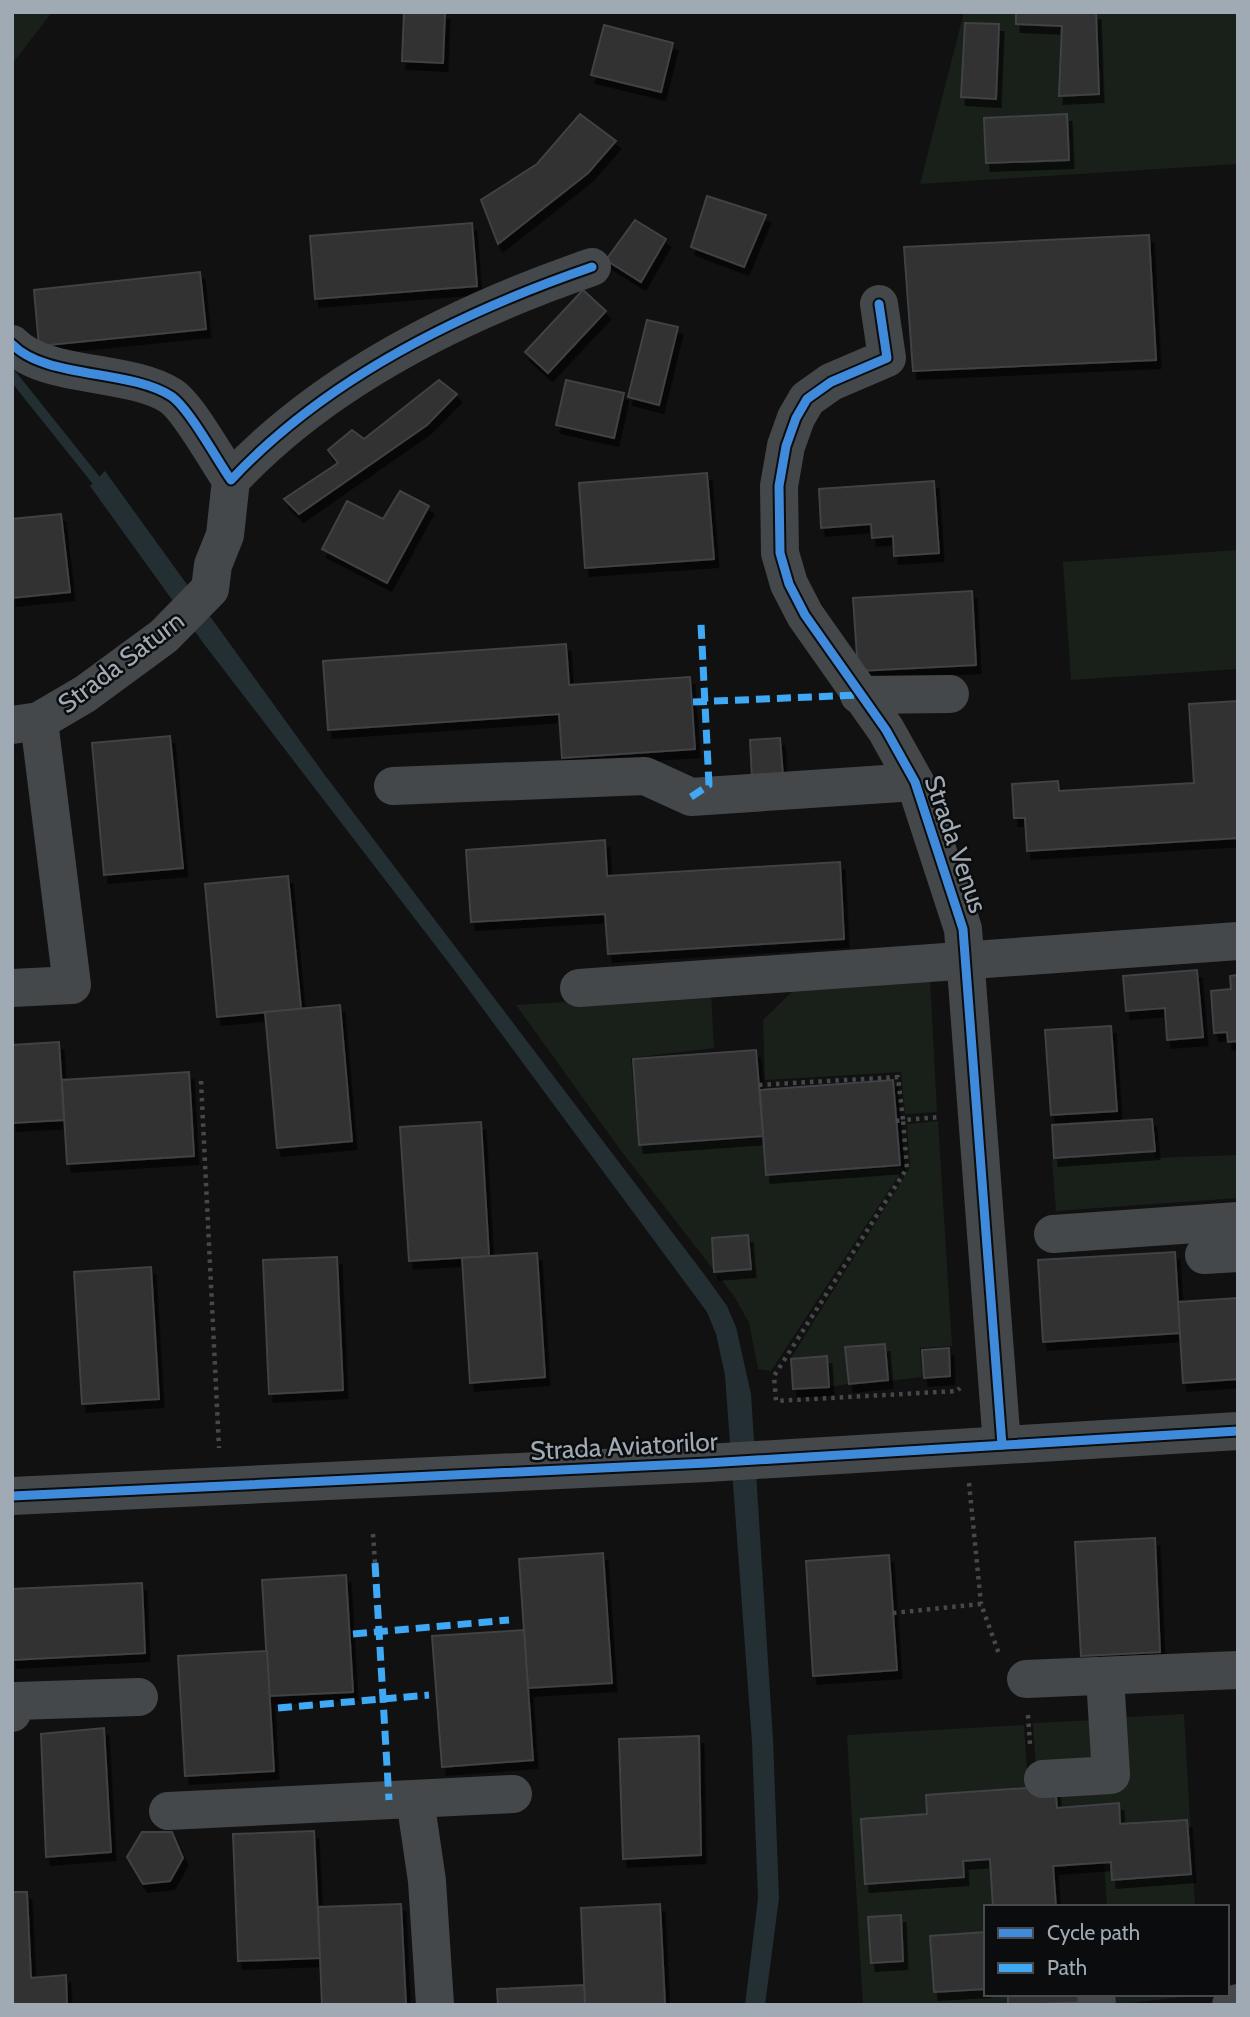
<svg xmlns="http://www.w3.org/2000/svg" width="1250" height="2017" font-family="Cabin,sans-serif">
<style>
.green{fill:#192019;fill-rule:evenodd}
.water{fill:#242f34}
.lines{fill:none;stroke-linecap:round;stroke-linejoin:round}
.stream{stroke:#242f34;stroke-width:10}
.building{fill:#303032;stroke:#3f4245;stroke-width:2;filter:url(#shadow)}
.path{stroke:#46484c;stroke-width:4.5;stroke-dasharray:3.5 5;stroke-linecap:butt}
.minor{stroke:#45484a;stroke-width:38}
.quiet{stroke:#3fa9f5;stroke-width:7;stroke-dasharray:14 7;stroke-linecap:butt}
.cycleway-casing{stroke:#0b0c0d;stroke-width:13}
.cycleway{stroke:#408adc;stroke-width:9}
.labels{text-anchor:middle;stroke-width:5;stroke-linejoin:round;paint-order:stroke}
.street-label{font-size:26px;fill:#a0aab4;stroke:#0b0c0d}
</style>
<defs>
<filter id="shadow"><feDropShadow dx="4.5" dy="8" stdDeviation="0" flood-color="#0009"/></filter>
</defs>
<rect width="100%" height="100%" fill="#111"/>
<g class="green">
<polygon points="12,12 52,12 12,64"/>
<polygon points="964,12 1238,12 1238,164 920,184"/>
<polygon points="1238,550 1238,669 1071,680 1063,562"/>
<polygon points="930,979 937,1112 905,1114 901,1072 765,1080 763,1020 795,989"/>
<polygon points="711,993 714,1048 631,1058 638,1146 763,1138 766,1176 904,1167 771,1371 758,1369 749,1323 734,1296 619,1148 516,1005"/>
<polygon points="938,1121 952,1346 920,1348 922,1377 889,1381 886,1344 846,1348 848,1384 830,1387 827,1356 791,1358 910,1168 907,1124"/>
<polygon points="1155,1151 1155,1158 1238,1155 1238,1198 1056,1211 1052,1159"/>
<polygon points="1184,1714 1195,1907 1107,1907 1104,1863 1111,1862 1113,1880 1191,1874 1187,1820 1120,1824 1118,1803 1057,1808 1055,1786 1116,1781 1115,1718"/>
<polygon points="1096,1720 1099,1764 1036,1768 1033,1723"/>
<path d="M1024 1725 1028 1787 927 1795V1814L861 1819 866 1884 963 1877V1861L990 1859 993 1907H986V1932L930 1936 934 1992 986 1989V1994H1008V2005H863L847 1735ZM901 1915 903 1961 871 1963 868 1917Z"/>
<polygon points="1113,1994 1200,1994 1200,1995 1113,2005"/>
</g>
<polygon class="water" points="105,471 324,774 707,1278 727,1306 736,1327 751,1394 773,1740 779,1898 765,2005 745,2005 758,1898 752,1742 725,1375 716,1334 707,1312 452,967 204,644 90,486"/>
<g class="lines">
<polyline class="stream" points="12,375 104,490"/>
</g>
<g class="building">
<polygon points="404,12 445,12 443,63 402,61"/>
<polygon points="1016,12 1096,12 1099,94 1059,96 1062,26 1016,24"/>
<polygon points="965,23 999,24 996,99 961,97"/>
<polygon points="604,25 673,43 661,92 591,75"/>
<polygon points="580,114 616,141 588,173 498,244 481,200 537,164"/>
<polygon points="1067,114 1069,160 986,163 984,118"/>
<polygon points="707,196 766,215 744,267 691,247"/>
<polygon points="635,220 666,239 641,282 606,260"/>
<polygon points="472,223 477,286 315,299 310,236"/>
<polygon points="1149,235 1156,360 913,371 904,247"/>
<polygon points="200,272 206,329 39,346 34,290"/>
<polygon points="583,290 606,311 548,373 525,352"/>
<polygon points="647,320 678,327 659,405 628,397"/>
<polygon points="439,380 457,394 427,425 299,514 284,499 338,463 328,450 352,430 364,439"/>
<polygon points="566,380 624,393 614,438 556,425"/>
<polygon points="707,473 714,559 585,568 579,483"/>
<polygon points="934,481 939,553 894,556 893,536 872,538 871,524 821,528 819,489"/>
<polygon points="400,491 429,506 387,583 322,549 347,501 383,519"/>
<polygon points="61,514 70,592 12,598 12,519"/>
<polygon points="972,591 976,665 858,671 853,598"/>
<polygon points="566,644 569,685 690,677 695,749 562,758 559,714 328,730 323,661"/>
<polygon points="1238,701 1238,838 1027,851 1025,818 1014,818 1012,784 1058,781 1059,791 1194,783 1189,704"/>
<polygon points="170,736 183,868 104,875 92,743"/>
<polygon points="780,738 783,776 752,778 750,740"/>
<polygon points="605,840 607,876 840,862 844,939 608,954 605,914 471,922 466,850"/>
<polygon points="288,876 301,1009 217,1017 205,884"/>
<polygon points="1197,970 1203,1037 1167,1040 1165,1008 1126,1011 1123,976"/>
<polygon points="1238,975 1238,1041 1228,1042 1227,1032 1214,1033 1211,991 1231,989 1230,976"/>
<polygon points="340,1005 352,1141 277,1148 265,1012"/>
<polygon points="1111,1026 1117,1111 1051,1115 1045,1030"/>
<polygon points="59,1042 64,1120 12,1123 12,1045"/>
<polygon points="756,1050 763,1136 639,1145 633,1059"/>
<polygon points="189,1072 194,1156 67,1164 62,1080"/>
<polygon points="893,1080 900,1165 766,1175 760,1090"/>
<polygon points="1152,1119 1155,1151 1054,1158 1052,1125"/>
<polygon points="481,1122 489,1256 409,1261 400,1127"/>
<polygon points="748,1235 751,1269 714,1272 712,1238"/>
<polygon points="1175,1252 1180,1333 1043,1342 1038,1260"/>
<polygon points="537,1253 545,1377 470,1383 462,1258"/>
<polygon points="337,1257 343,1390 269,1394 263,1260"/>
<polygon points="151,1267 159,1399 82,1404 74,1272"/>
<polygon points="1238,1298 1238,1379 1183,1383 1178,1302"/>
<polygon points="885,1344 888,1380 849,1384 845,1347"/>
<polygon points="949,1348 950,1376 924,1378 922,1350"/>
<polygon points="827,1356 829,1387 793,1389 791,1359"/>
<polygon points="1155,1538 1160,1652 1081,1656 1075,1542"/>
<polygon points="603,1553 612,1683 528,1688 519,1559"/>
<polygon points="889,1555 897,1670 813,1676 806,1561"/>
<polygon points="346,1575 353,1692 269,1696 262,1580"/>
<polygon points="142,1583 145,1653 12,1660 12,1589"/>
<polygon points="524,1630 533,1760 442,1767 432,1636"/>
<polygon points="267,1651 274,1771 185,1776 178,1656"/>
<polygon points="104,1728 111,1852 46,1857 41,1734"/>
<polygon points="699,1736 701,1855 623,1859 619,1739"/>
<polygon points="1055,1786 1057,1808 1119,1803 1120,1824 1187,1820 1191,1874 1112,1880 1111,1862 1053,1866 1056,1907 993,1907 990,1859 963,1861 964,1877 865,1884 861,1819 927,1814 926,1795"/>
<polygon points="314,1831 320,1958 238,1961 233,1834"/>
<polygon points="142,1832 172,1832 183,1858 170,1881 143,1884 127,1857"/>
<polygon points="12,1892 27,1892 31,1978 66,1975 67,2005 12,2005"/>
<polygon points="401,1904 406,2005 322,2005 318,1907"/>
<polygon points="660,1904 665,2005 585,2005 581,1908"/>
<polygon points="901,1915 903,1961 871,1963 868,1917"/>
<polygon points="986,1932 986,1989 934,1992 930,1936"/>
<polygon points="584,1985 585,2005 498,2005 497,1989"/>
<polygon points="1008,1994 1084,1994 1085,2002 1008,2005"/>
</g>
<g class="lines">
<g class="path">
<polyline points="201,1081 219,1448"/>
<polyline points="759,1085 898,1077 903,1120 941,1117"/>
<polyline points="896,1121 903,1120 907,1168 774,1376 776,1401 957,1391 960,1388"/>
<polyline points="969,1483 981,1604"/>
<polyline points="373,1534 375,1563"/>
<polyline points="893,1613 981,1604 999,1654"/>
<polyline points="1028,1715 1030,1744"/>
</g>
<g class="minor">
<polyline points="879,304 887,358 831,382 807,399 796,418 786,446 779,486 780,553 789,584 805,615 886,730 915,782 963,929 1002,1445"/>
<path d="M12 344C45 379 129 369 171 396 189 408 217 460 231 480 326 378 461 312 592 267"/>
<polyline points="859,695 950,694"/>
<polyline points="12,725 39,721 85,694 164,636 210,589 213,565 225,535 231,480"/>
<polyline points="393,786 645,776 691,797 915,782"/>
<polyline points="12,988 72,985 39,721"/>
<polyline points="579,988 1238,941"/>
<polyline points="1053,1234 1238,1221"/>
<polyline points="1204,1255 1238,1253"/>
<polyline points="12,1496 707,1463 1238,1431"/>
<polyline points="1026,1679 1238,1670"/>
<polyline points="12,1713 16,1701 139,1697"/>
<polyline points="1043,1779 1111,1775 1105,1677"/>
<polyline points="415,1799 427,1881 435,2005"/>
<polyline points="168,1811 513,1794"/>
<polyline points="1096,1994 1097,2005"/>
<polyline points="1231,2005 1238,2003"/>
</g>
<g class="quiet">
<polyline points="693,702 859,695"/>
<polyline points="691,797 709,785 701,624"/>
<polyline points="375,1563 389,1800"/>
<polyline points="353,1634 509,1620"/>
<polyline points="278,1708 429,1695"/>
</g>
<g class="cycleway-casing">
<g id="cycleway">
<polyline points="879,304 887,358 831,382 807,399 796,418 786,446 779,486 780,553 789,584 805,615 886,730 915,782 963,929 1002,1445"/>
<path d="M12 344C45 379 129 369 171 396 189 408 217 460 231 480 326 378 461 312 592 267"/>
<polyline points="12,1496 707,1463 1238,1431"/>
</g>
</g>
<use href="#cycleway" class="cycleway"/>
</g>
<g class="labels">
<g class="street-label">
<text transform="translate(121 662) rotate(-37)" y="9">Strada Saturn</text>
<text transform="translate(956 844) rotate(71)" y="9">Strada Venus</text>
<text transform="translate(624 1446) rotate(-3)" y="9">Strada Aviatorilor</text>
</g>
</g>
<rect width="1250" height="2017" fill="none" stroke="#a0aab4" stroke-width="28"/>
<rect x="984" y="1905" width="245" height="91" fill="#0b0c0d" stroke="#474b50" stroke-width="2"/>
<rect x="998" y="1928" width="35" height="10" fill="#408adc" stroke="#474b50" stroke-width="2"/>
<text x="1047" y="1940" font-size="21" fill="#a0aab4">Cycle path</text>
<rect x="998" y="1963" width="35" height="10" fill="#3fa9f5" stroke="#474b50" stroke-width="2"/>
<text x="1047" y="1975" font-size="21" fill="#a0aab4">Path</text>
</svg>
